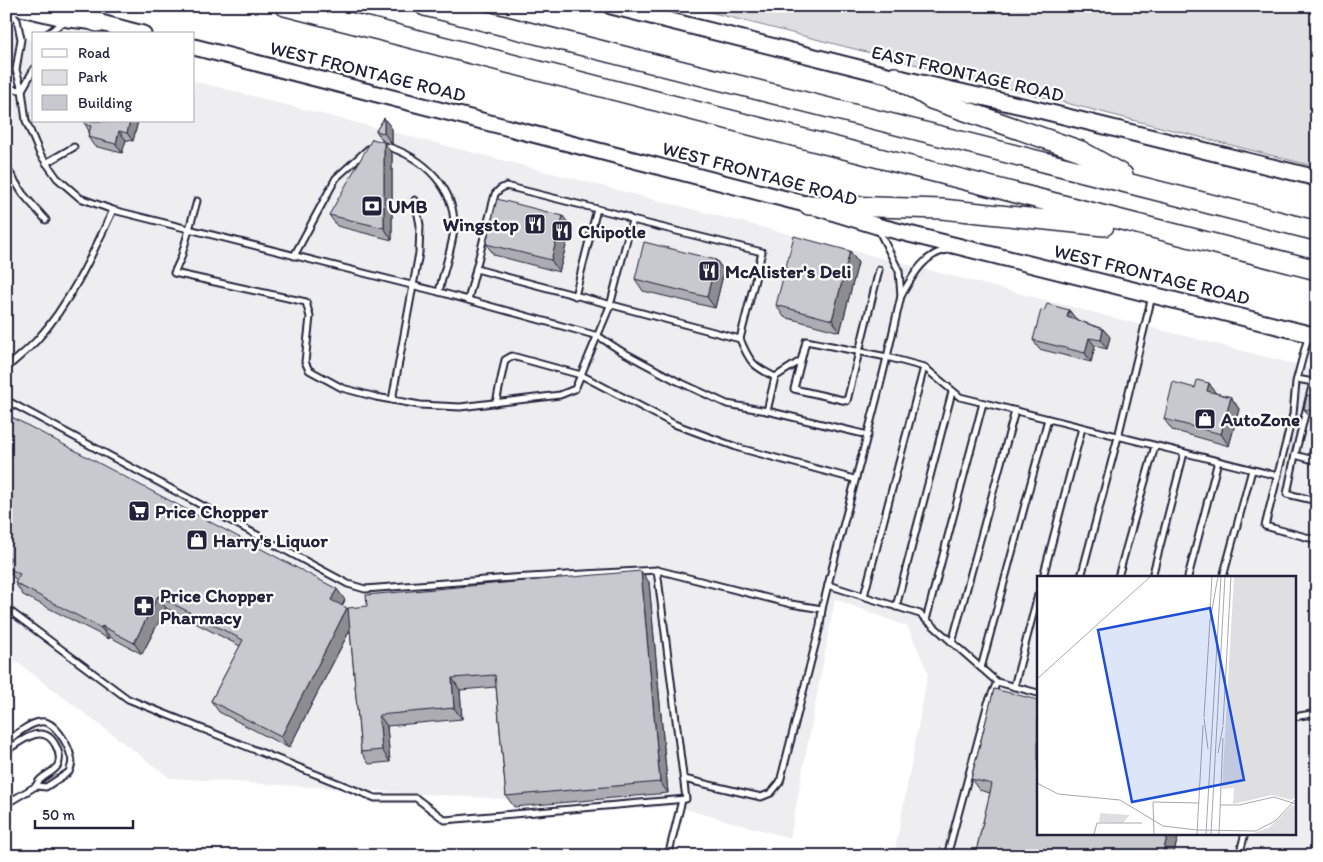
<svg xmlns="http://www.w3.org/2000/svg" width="1323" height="862" font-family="Itim,sans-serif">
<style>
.built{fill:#eeeef1;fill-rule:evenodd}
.green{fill:#dfdfe2;stroke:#80808e}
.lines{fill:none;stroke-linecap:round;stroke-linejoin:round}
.lane-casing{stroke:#22223b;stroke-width:9}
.secondary-casing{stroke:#22223b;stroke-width:19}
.highway-casing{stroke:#22223b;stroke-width:22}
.lane{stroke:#fff;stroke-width:5}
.secondary{stroke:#fff;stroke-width:15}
.highway{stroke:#fff;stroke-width:19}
.wall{fill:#acacb2;stroke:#22223b}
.shaded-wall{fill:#8c8c91;stroke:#22223b}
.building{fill:#c8c8cf;stroke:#22223b}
.labels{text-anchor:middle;stroke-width:4.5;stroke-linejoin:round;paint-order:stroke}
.street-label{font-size:19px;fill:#22223b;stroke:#fff}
.poi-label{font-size:19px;font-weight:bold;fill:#22223b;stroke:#fff;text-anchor:start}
.inset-road{fill:none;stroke:#a7a7b1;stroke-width:1}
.view{fill:#1d4ed8;fill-opacity:0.15;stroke:#1d4ed8;stroke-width:2.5}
.inset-edge{fill:none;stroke:#22223b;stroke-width:2.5}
</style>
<rect width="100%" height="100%" fill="#fff"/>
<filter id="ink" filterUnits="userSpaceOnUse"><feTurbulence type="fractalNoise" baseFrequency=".02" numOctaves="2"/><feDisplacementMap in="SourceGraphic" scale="10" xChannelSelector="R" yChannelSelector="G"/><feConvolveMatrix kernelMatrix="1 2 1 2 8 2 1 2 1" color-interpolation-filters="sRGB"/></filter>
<g filter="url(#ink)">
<path class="built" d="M6 33 34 40V121H194V81L1317 370V856H894L928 673 908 627 835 599 790 838 674 806 648 808 170 778 6 654ZM1038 577H1294V833H1038Z"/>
<polygon class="green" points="686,6 1317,6 1317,167"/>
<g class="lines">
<g class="lane-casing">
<g id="lane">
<polyline points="7,8 17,20 21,39 16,70 22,90 26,121 40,154 57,178 80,198 113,210"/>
<polyline points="47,34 65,21"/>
<polyline points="6,89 22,90"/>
<polyline points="22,90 34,69"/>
<path d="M382 145C423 156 460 189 453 236 450 254 443 273 439 292"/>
<polyline points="46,163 74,147"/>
<polyline points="6,167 23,194 46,220"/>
<polyline points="197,201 181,258 174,273 306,302 310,317 305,362 309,370 342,388 376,397 420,405 460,407 560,395 575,389 610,306 632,220 762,252 740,339 476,269"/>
<polyline points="878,229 899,271 901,296 887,357 806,341 794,389 847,401 879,270"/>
<polyline points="294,256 336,178 368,149"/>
<polyline points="575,296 597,209"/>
<path d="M901 296C912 277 924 253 948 250"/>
<polyline points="468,300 495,194 500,189 506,186 625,216 632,220"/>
<polyline points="1308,337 1296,382 1293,414 1265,526 1317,540"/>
<path d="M740 339C750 363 753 366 775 377"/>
<path d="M6 369C16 359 28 350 37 340 71 302 92 255 113 210L439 292 598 336 621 351 675 380 727 404 767 411 868 435"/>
<polyline points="1297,379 1313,382"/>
<polyline points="1317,383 1313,382 1295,455 1287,494 1317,501"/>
<polyline points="6,400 348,584 365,589 511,578 657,570 791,604 822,609 828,585 920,614 997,682 1038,693"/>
<polyline points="392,400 419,253 420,225 415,200"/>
<polyline points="496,403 505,360 512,356 581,375 674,424 739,448 854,479"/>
<polyline points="767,411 775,377 800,361"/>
<polyline points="1295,455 1317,461"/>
<polyline points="1311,459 1317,438"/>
<polyline points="1043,577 1082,428"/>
<polyline points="1081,577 1118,437 1152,296"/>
<polyline points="1118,577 1155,446"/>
<polyline points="1152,577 1184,453"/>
<polyline points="1188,577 1218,461"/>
<polyline points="1223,577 1252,470"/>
<path d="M828 585C847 508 869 433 887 357L924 367 960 397 1278 476"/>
<polyline points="864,596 924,367"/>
<polyline points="896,607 952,392"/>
<polyline points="6,608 128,699 375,798 416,798 445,820 686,799 657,570"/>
<polyline points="926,620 983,403"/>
<polyline points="952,643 1015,411"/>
<polyline points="981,668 1048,419"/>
<polyline points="1014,687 1038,595"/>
<polyline points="1294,717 1317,713"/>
<path d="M6 742C16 735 27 724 40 722 54 719 68 744 71 757 73 762 71 767 69 772L46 787 36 786"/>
<path d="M6 751C21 741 44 721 56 746 59 752 61 758 58 765 53 774 39 776 36 786L6 804"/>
<polyline points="684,779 761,797 771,793 780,782 820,626 822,609"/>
<polyline points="668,856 682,800"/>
<polyline points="947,856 988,703 997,682"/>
<polyline points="1239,856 1245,833"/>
</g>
</g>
<g class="secondary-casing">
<g id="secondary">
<polyline points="13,6 68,19 97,22 143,34"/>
<polyline points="611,6 895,77 1035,109 1317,178"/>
<polyline points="194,47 809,205 877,226 1317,336"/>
</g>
</g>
<g class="highway-casing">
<g id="highway">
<polyline points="58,6 97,22"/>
<polyline points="285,6 1317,270"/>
<polyline points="425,6 1317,231"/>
<polyline points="895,77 931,99 1081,151 1123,175"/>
<polyline points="809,205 942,209 1104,226"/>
</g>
</g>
<use href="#lane" class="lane"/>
<use href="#secondary" class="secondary"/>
<use href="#highway" class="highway"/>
</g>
<g class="wall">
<polygon points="384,118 392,129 392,144 384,142 376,131"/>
<polygon points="86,121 138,121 133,141 126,140 122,153 94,146 88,137 89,131 85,124"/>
<polygon points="392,154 392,240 337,226 329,215"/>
<polygon points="571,227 559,272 494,255 486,244"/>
<polygon points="850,251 858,263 840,332 784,317 776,305"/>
<polygon points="716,260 724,271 715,308 643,291 635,279"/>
<polygon points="1069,310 1075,318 1075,319 1103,329 1110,337 1107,349 1095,346 1091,362 1039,349 1033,340"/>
<polygon points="1209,383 1215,393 1231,397 1239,409 1229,446 1172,430 1164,419 1195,388"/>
<polygon points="1317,397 1317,419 1309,417 1304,409"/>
<polygon points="6,414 345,600 342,606 348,609 649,582 668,793 514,807 506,796 496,687 460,690 462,719 387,726 390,762 369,764 361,752 350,630 289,748 219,712 211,701 240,646 166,608 142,654 110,637 109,639 23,595 15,583 17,580 14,578 6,567 9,561 6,558 6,548 10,541 6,536"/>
<polygon points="994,689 1179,833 1173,856 975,856 990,793 979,790 971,779"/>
</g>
<g class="shaded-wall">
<polygon points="384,118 392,129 392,144 384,133"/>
<polygon points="130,121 138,121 133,141 127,133"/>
<polygon points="119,131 126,140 122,153 116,144"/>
<polygon points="384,142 392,154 392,240 384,228"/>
<polygon points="563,216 571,227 559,272 551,260"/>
<polygon points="850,251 858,263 840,332 832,320"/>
<polygon points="716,260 724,271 715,308 707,297"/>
<polygon points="1069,310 1075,318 1073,325 1067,317"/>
<polygon points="1103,329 1110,337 1107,349 1101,340"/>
<polygon points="1089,338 1095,346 1091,362 1085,353"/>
<polygon points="1209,383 1217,395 1207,391"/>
<polygon points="1231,397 1239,409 1229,446 1221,434"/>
<polygon points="641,571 649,582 668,793 660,782"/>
<polygon points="337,589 345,600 339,611 331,600"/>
<polygon points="158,596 166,608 142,654 134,643"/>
<polygon points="347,608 355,620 289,748 281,737"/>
<polygon points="102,626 110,637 109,639 101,628"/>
<polygon points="452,678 460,690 462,719 454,708"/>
<polygon points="379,715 387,726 390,762 382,750"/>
<polygon points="1168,833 1179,833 1173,856 1162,856"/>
</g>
<g class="building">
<polygon points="384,118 384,133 376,131"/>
<polygon points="86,121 130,121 127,133 119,131 116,144 88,137 91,126 85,124"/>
<polygon points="372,139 384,142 384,228 329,215"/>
<polygon points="497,199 563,216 551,260 486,244"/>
<polygon points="794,236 850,251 832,320 776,305"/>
<polygon points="644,242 716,260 707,297 635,279"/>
<polygon points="1047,304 1069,310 1067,317 1103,329 1101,340 1089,338 1085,353 1033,340 1041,310 1044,311"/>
<polygon points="1197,380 1209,383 1207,391 1231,397 1221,434 1164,419 1173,382 1195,388"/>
<polygon points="1307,395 1317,397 1317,412 1304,409"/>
<polygon points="6,414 337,589 331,600 347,608 281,737 211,701 243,640 158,596 134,643 102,626 101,628 15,583 20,574 6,567 11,558 6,555 6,548 12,536 6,533 6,527 9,521 6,520"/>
<polygon points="641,571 660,782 506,796 495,675 452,678 454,708 379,715 382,750 361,752 348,608 367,606 366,595"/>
<polygon points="994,689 1038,700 1038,833 1168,833 1162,856 975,856 992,784 971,779"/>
</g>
</g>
<defs>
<g id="bank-square" transform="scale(1.125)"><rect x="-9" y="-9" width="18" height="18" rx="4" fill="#22223b" stroke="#fff"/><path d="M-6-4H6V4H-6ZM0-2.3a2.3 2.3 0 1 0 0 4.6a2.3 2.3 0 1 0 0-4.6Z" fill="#fff"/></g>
<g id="restaurant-square" transform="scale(1.125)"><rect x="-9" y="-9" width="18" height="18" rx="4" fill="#22223b" stroke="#fff"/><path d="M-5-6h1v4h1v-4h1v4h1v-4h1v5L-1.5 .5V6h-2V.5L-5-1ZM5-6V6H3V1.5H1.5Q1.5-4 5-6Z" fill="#fff"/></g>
<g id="shop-square" transform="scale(1.125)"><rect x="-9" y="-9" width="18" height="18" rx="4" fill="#22223b" stroke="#fff"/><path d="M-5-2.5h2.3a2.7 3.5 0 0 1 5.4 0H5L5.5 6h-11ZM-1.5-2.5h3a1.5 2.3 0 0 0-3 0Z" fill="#fff"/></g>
<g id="supermarket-square" transform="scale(1.125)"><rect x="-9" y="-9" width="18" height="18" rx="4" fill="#22223b" stroke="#fff"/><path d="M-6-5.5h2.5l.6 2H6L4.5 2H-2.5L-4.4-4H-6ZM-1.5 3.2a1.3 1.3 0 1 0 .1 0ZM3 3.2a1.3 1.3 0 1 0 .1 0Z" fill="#fff"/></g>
<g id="pharmacy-square" transform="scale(1.125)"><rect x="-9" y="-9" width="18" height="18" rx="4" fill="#22223b" stroke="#fff"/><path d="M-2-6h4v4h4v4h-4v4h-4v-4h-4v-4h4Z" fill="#fff"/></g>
</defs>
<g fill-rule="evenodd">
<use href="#bank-square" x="372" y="206"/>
<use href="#restaurant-square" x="535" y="224"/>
<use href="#restaurant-square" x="562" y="231"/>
<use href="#restaurant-square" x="709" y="271"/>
<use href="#shop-square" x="1205" y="419"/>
<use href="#supermarket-square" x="139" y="511"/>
<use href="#shop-square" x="197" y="540"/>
<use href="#pharmacy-square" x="144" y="606"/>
</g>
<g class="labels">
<g class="street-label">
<text transform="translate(368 71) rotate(14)" y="7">WEST FRONTAGE ROAD</text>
<text transform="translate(968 73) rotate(13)" y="7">EAST FRONTAGE ROAD</text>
<text transform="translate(760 173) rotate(15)" y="7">WEST FRONTAGE ROAD</text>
<text transform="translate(1152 274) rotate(14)" y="7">WEST FRONTAGE ROAD</text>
</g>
<g class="poi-label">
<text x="388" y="213">UMB</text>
<text x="519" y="231" text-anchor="end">Wingstop</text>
<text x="578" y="238">Chipotle</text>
<text x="725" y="278">McAlister's Deli</text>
<text x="1221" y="426">AutoZone</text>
<text x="155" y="518">Price Chopper</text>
<text x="213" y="547">Harry's Liquor</text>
<text x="160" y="602">Price Chopper<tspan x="160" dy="22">Pharmacy</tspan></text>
</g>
</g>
<g transform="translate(1037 576)">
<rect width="259" height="259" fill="#fff"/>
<path d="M197 0H258L259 220 255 224 235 219 196 228 197 212 185 213ZM255 229 259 230V258H215L233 251ZM63 237 93 239 86 247 62 246Z" fill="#dfdfe2"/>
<path class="inset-road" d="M173 34 175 0M173 45 181 0M0 103 114 0M167 141 173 44M167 142 171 173M186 149 194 0M181 177 186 150M0 207 21 218 83 224 126 250 160 254 219 255 238 245 259 223M183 229H202L237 221 259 228M57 258 60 247H105M117 258 116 226 162 227M160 258 166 149M169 258 184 0M174 258 188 0M182 258 186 162"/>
<path class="view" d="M173 32 207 204 95 226 61 54Z"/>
<rect width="259" height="259" class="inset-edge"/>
</g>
<rect width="1323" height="862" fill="none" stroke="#fff" stroke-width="25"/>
<rect x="12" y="12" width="1298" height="837" fill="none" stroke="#22223b" stroke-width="2" filter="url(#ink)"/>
<rect x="32" y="32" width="162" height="90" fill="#ffffff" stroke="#a7a7b1"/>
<rect x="42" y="49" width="25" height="8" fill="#ffffff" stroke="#a7a7b1"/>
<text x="78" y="58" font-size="15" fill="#22223b">Road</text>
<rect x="42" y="70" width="25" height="15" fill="#dfdfe2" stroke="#a7a7b1"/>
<text x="78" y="82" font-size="15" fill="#22223b">Park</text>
<rect x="42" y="95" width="25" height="15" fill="#c8c8cf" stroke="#a7a7b1"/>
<text x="78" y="108" font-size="15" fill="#22223b">Building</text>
<path d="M35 820v8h98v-8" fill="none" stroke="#22223b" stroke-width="2.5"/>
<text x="42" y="820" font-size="15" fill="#22223b" stroke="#ffffff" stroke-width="4" paint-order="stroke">50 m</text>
</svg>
